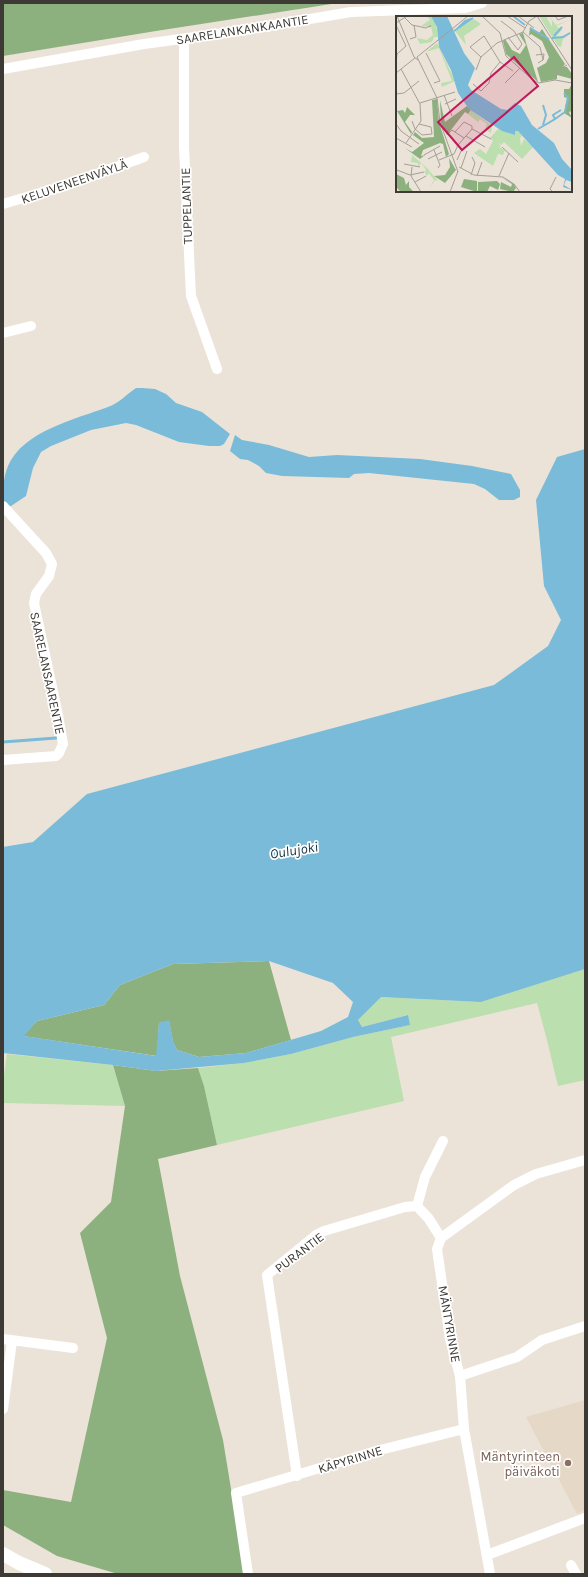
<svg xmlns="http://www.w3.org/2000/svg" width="588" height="1577" font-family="Karla,sans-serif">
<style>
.built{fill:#e5d8c6}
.green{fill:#bbdfae}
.forest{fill:#8db07f}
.water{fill:#79bbd8;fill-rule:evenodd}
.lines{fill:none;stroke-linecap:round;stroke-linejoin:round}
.stream{stroke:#79bbd8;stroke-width:3}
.street{stroke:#fff;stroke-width:10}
.secondary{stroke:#fff;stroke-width:14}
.education-dot{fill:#8d6e63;stroke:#fff;stroke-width:1.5}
.labels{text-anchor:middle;stroke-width:3.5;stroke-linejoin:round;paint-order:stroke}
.street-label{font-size:13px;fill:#3d3a35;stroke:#fff}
.education-label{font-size:13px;fill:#785e54;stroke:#fff;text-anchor:end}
.water-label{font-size:14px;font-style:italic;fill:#133340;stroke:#fff}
.inset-river{fill:none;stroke:#79bbd8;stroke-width:2}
.inset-road{fill:none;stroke:#a59f97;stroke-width:1}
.view{fill:#c2185b;fill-opacity:0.15;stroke:#c2185b;stroke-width:2}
.inset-edge{fill:none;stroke:#3d3a35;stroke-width:2}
</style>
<rect width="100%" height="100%" fill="#ebe3d8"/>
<polygon class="built" points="585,1400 585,1510 577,1514 526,1417"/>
<g class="green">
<polygon points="585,969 585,1080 558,1086 547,1040 537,1003 391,1037 404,1101 217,1145 204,1086 198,1068 244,1063 291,1054 353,1037 410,1025 407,1015 362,1027 358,1020 380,997 481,1002"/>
<polygon points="7,1054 113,1065 125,1106 3,1103 3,1082"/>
</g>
<g class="forest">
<polygon points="3,3 338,3 156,31 3,56"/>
<polygon points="269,961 291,1040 246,1053 199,1057 177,1050 173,1042 169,1021 159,1023 157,1056 23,1036 37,1021 104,1005 120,985 173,964"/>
<polygon points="113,1065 156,1071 198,1068 204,1086 217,1145 158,1159 180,1276 223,1440 245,1574 118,1574 57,1556 3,1525 3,1490 71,1502 107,1338 80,1233 111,1202 125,1106"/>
</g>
<g class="water">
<path d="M136 388H142L155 389 166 394 176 403 202 412 230 434 224 444 220 446H209L179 442 136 425 126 423 91 430 51 446 41 452 33 468 26 496 11 506H7L3 503C3 490 3 478 8 466 23 431 76 419 108 407 118 404 127 394 136 388Z"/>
<polygon points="235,435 242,440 269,445 309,457 337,455 420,459 472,466 511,474 520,490 520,497 514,500 499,500 485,489 474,484 369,473 354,474 349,478 282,476 266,473 259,466 248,460 240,459 230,451"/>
<path d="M585 449V969L481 1002 381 997 358 1020 362 1027 408 1015 410 1025 353 1037 291 1054 244 1063 156 1071 113 1065 3 1053V847L33 842 87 794 494 685 548 646 561 620 544 586 536 500 557 457ZM269 961 333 983 353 1002 348 1017 321 1031 246 1053 199 1057 177 1050 173 1041 169 1020 159 1023 156 1056 24 1036 37 1021 104 1005 120 985 173 964Z"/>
</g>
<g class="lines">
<polyline class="stream" points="3,742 56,738"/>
<g class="street">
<polyline points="184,39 184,147 191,296 217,369"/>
<polyline points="3,69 144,44 239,31 351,12 465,8 482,3"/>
<polyline points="3,204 67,185 144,157"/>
<polyline points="3,333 31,326"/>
<polyline points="3,506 46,553 52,564 49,576 36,594 34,603 58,715 63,744 59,753 56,756 3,760"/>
<polyline points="417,1206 425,1177 443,1141"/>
<polyline points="3,1339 73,1348"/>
<polyline points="460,1376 517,1357 542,1340 585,1326"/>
<polyline points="3,1409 12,1341"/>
<polyline points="297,1476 267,1275 316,1235 324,1231 405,1207 417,1206 429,1219 441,1238"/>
<polyline points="487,1555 585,1518"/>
<polyline points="571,1565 576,1574"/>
<polyline points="248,1574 236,1493 380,1450 464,1429"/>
<polyline points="490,1574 464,1429 460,1376 450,1339 437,1249 441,1238 514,1185 536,1174 585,1160"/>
</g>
<polyline class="secondary" points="3,1554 19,1563 45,1574"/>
</g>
<circle class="education-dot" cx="568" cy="1463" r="4"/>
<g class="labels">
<g class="street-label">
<text transform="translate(242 29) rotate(-9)" y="5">SAARELANKANKAANTIE</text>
<text transform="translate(74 181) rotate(-19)" y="5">KELUVENEENVÄYLÄ</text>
<text transform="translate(186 206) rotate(-92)" y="5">TUPPELANTIE</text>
<text transform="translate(48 673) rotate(78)" y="5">SAARELANSAARENTIE</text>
<text transform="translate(299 1252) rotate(-37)" y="5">PURANTIE</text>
<text transform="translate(450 1324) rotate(80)" y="5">MÄNTYRINNE</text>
<text transform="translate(350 1459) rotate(-17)" y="5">KÄPYRINNE</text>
</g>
<g class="education-label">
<text x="560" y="1461">Mäntyrinteen<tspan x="560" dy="15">päiväkoti</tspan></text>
</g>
<g class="water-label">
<text transform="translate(294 850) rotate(-9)" y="5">Oulujoki</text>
</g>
</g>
<g transform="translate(396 16)">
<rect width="176" height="176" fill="#ebe3d8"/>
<path d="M31 0H35L40 8 42 21H38L36 26 24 28 21 22 31 24 37 19 35 11 25 10 34 4ZM143 0H150L156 11V5L153 0 160 9 176 3 160 10 166 14 160 20 165 21 176 15 167 23 165 31 162 30ZM78 3 85 8 68 20 70 29 59 15ZM41 27 59 65 46 71 45 67 56 65 43 32 30 36ZM75 94 96 110 95 117 89 113 91 108 84 103 82 106 72 98ZM102 113 119 119V115H122L126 120 124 122 125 130 128 123 137 131 126 143 108 126 105 129 102 126 105 131H103L109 134 107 139 102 138 97 150 78 137 84 133 90 138 97 125 94 122ZM16 139 31 152 42 165 39 164 33 173 38 164 33 157 31 160 28 155H30L29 152 25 147 22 151V147L15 146Z" fill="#bbdfae"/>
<path d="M134 11 143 17 146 13 169 48 167 51H171L176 58V63L161 59V63L145 66 141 52 150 47 153 41 146 25 135 18 133 20ZM127 17 142 66 110 38 107 25 109 23 116 34 124 38 130 29 123 18ZM176 68V95L173 96 176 102 168 97 171 82 168 81V73H173ZM41 83 43 106 53 138 50 141 47 128 44 127 27 134 25 140 29 139 24 143 9 132 16 136 28 127 17 119 19 116 26 122 38 121 36 84ZM44 84 49 106 71 90 75 94 72 98 69 96 51 119 45 107ZM11 91 19 99H14L9 106 16 116 15 118 1 95 7 94 9 97ZM53 142 60 154 49 167 38 160 49 159 54 151ZM0 158 8 162 10 169 13 165V171L18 176H5L0 171ZM105 161 118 168 120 172 117 176 104 173 105 166 115 171 116 168ZM68 163 81 165V176L65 171ZM101 165 104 168 102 174 94 170 91 176H82V166Z" fill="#8db07f"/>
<path d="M35 0H51L68 37 79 52 72 69 75 74 105 93 111 94 119 87 125 90 136 109 158 127 166 143 176 154V166L170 164 168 169 176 174 167 171 169 163 162 159 122 115H119V119L106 115 73 93 62 77 55 54 43 31 41 11Z" fill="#79bbd8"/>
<path class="inset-river" d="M117 0 129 9M134 12 153 23M61 13 69 5 75 3M58 15 77 2M158 20 166 11M156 22 167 21 174 17M147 89 150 99 147 109M159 103 169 96 172 82 168 77M142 113 159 103 157 99 165 94"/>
<path class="inset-road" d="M1 0 18 41 22 44M86 0 104 17 110 40 137 64 143 67 159 64 176 67M111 0 129 12M122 0 138 12M141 0 176 54M159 0 162 4 172 0M9 2 16 9 30 12 34 10H35L33 11M105 5 118 15 126 28 122 34 112 21M0 7 11 0M0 9 10 30 1 38 0 47M127 16 144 31 147 44 142 47M14 23 20 21 18 9M30 37 44 65 38 67M140 39 148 38 147 44M21 41 41 82 44 106 62 156M21 41 72 0M85 41 74 31 88 20 104 46 117 55M5 53 24 88 25 105 10 127M80 54 85 41 101 27 127 16 133 5 141 0M0 57 19 42M159 64 161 55 171 49M109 67 124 52M77 68 85 75 93 67 95 57 104 46M0 78 8 77 23 65M48 79 56 100M24 87 59 76M49 88 60 83M16 105 19 113 26 119 36 118 35 111 23 108M0 108 5 115 23 128M59 116 68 106 76 110V113M51 119 56 114 68 122M70 120 89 131M0 122 16 131M106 131 122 146M38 134 44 149 42 152M28 139 44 130M32 143 46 136M43 144 58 138 62 129 76 113 95 123M61 144 66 133M8 148 24 151M16 151 15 160 25 176M63 151 78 159 107 161 118 168 124 176M65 152 71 135M1 154 14 159 28 156M75 159 79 147 76 141M81 160 86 146M103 160 113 137M19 166 30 160M54 176 62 155M157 176 154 173 160 161"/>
<path class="view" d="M118 41 142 70 66 134 42 106Z"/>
<rect width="176" height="176" class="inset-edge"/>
</g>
<rect width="588" height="1577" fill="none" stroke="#3d3a35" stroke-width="8"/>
</svg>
